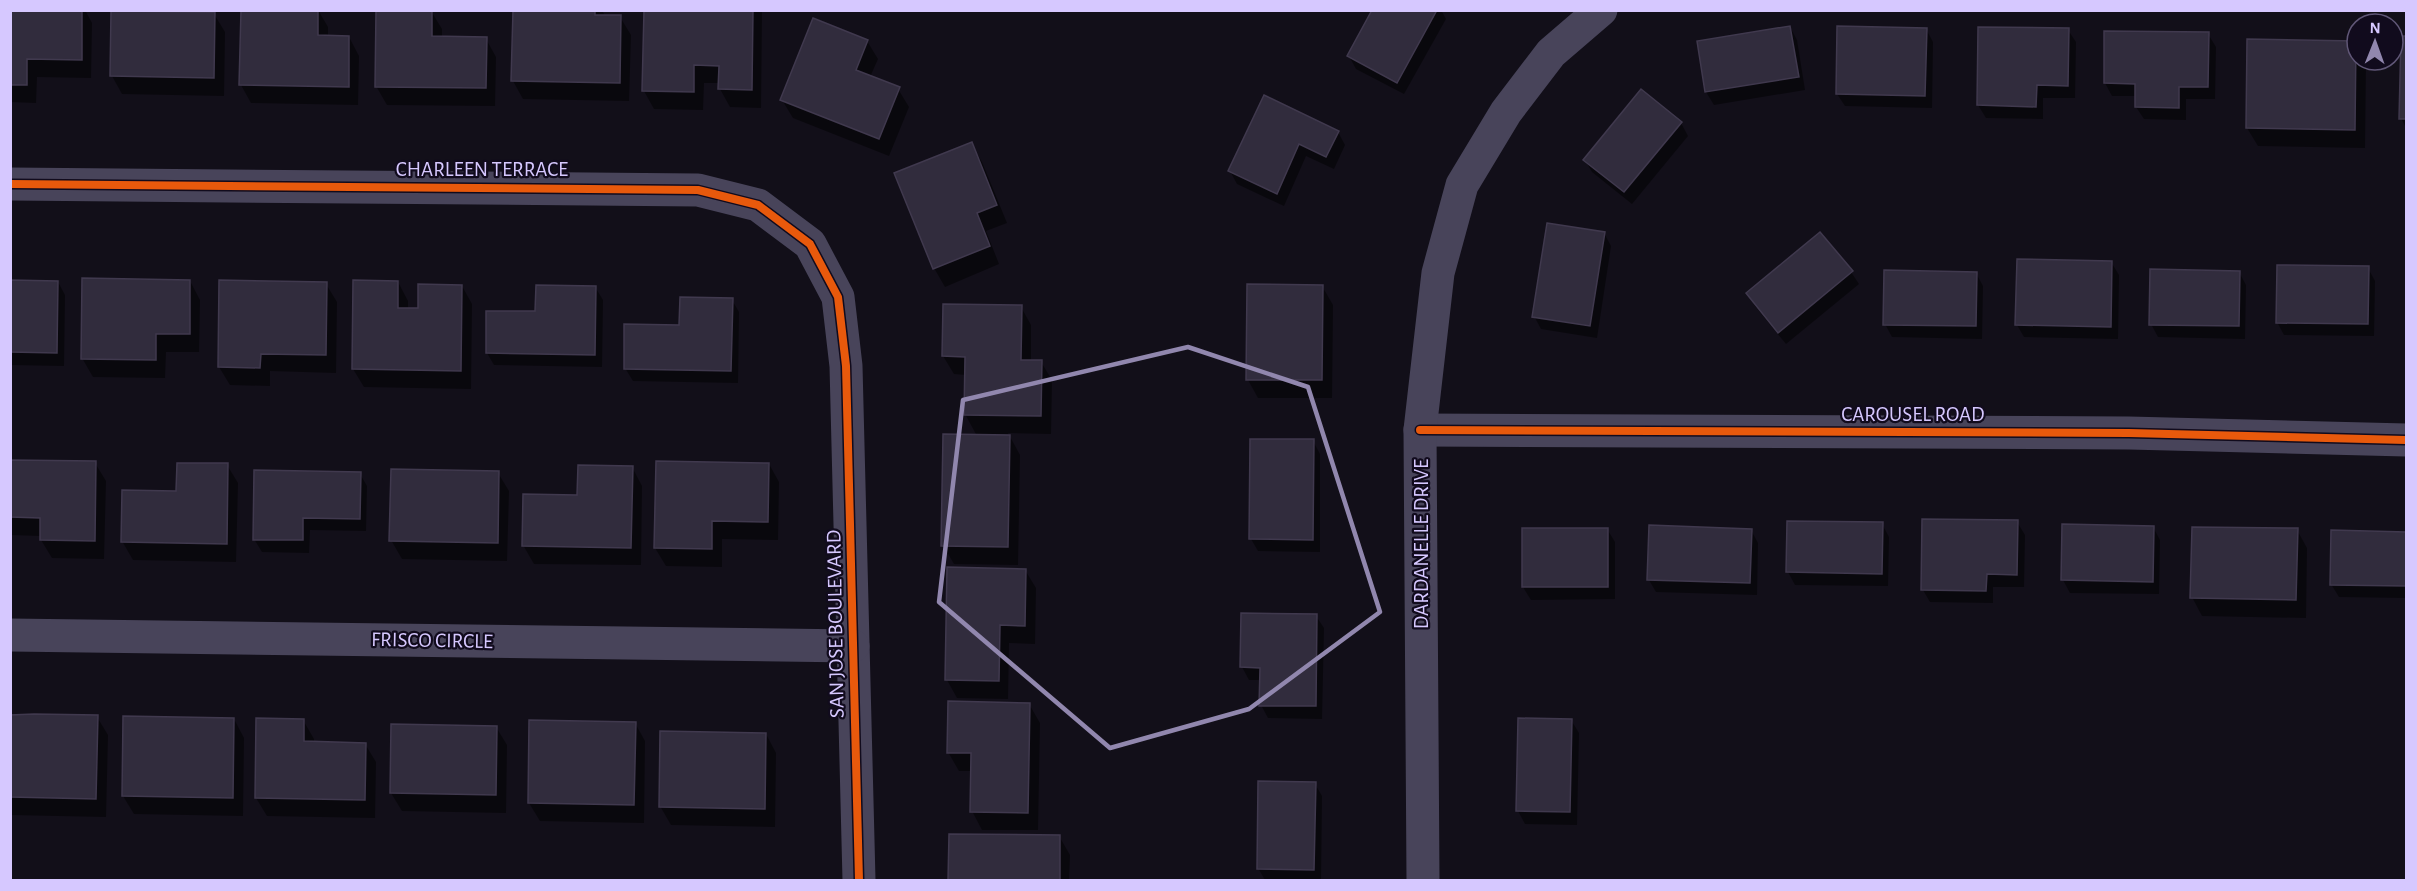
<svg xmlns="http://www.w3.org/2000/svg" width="2417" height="891" font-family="'Alegreya Sans',sans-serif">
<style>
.shadow{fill:#0007}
.building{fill:#312c3d;stroke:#40394e;stroke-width:1.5}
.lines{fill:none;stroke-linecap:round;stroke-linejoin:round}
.minor{stroke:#48445a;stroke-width:33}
.cycleway-casing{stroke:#110b1d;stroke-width:11}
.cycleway{stroke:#e8590c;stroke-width:8}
.marked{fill:none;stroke:#9187ae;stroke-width:4.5;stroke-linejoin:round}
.labels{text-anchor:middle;stroke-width:4.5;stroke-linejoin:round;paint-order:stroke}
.street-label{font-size:21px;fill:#d6c8ff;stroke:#110b1d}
</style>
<rect width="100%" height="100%" fill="#120f19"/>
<g class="shadow">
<polygon points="10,10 85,10 92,23 91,78 37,77 36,103 10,102"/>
<polygon points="242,10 318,10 328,27 328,37 349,37 359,56 358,105 251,103 241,85"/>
<polygon points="514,10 602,10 605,16 620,17 631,35 629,101 523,99 513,81"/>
<polygon points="645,10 762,10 761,108 730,107 720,89 720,83 704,83 703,110 654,109 644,91"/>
<polygon points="1374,10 1441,10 1446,19 1404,94 1356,69 1349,56"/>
<polygon points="431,11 442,29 442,38 486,39 496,57 495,106 387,105 376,86"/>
<polygon points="214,14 225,32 224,96 122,94 112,76"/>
<polygon points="1790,27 1797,40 1805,90 1714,105 1706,92 1698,42"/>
<polygon points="1980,28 2068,30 2076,42 2075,98 2043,98 2043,119 1986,118 1978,105"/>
<polygon points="1926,29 1933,42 1932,108 1845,106 1837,94"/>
<polygon points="2208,34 2216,47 2215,99 2186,99 2186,120 2144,119 2136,107 2137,96 2112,96 2105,83"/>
<polygon points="2402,37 2406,37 2406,128 2401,118"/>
<polygon points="867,41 878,59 870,77 898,89 909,107 889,156 793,118 782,100"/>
<polygon points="2356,42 2357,60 2366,61 2365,148 2258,146 2247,128"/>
<polygon points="1265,97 1338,132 1345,145 1334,169 1306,156 1284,206 1237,184 1230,171"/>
<polygon points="1681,123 1688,136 1632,204 1592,172 1585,160"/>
<polygon points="971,144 982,162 1007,223 986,231 999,264 945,287 934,268"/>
<polygon points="1604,233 1611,246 1597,338 1541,329 1534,316"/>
<polygon points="2111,262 2119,275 2118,339 2024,337 2017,325"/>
<polygon points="2368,268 2375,281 2374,336 2284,335 2277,322"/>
<polygon points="1851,272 1859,284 1786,344 1755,306 1748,294"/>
<polygon points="2239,272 2246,285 2245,339 2158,337 2151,324"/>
<polygon points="1976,273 1983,286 1982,339 1892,337 1885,324"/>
<polygon points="10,281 58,282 65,295 64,366 10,365"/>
<polygon points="190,281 200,300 199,352 166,352 165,378 93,377 82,358"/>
<polygon points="398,282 408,301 408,309 419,310 462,286 472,304 471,389 364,387 353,369"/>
<polygon points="326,284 337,302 336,373 270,371 270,386 230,385 219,367"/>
<polygon points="1322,286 1333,305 1332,398 1258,398 1248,380"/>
<polygon points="595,287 603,300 602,367 494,365 487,353"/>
<polygon points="732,300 739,312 738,383 633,381 625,368"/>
<polygon points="944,305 1021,307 1031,325 1031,361 1041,362 1052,380 1051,434 1008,433 1020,455 1018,565 954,564 943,545 977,436 965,414 966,375 954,374 943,356"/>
<polygon points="1313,441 1320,454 1320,552 1258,551 1251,539"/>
<polygon points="10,461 95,463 106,481 104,559 52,558 41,540 41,536 10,535"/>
<polygon points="769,464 779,482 778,540 722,539 722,567 666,566 655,548"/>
<polygon points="227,465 238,483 236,562 133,560 122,541"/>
<polygon points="632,467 642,486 641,565 534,564 523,545"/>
<polygon points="498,473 509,491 507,561 402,559 391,540"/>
<polygon points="360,474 367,486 366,531 310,530 309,553 262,552 254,539"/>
<polygon points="2017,522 2025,535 2024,587 1993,587 1993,603 1930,602 1923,590"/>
<polygon points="1882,524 1889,537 1888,586 1795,585 1788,572"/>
<polygon points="2153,527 2160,540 2159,594 2070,593 2063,580"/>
<polygon points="1607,529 1615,542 1615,599 1531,600 1523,587 1524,530"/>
<polygon points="1751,530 1758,543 1757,595 1656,592 1649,580"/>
<polygon points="2297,530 2307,548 2306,618 2202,616 2192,597"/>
<polygon points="2332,532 2406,533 2406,598 2339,597 2331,584"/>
<polygon points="1025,570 1036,588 1035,644 1009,643 1008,699 957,698 947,680"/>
<polygon points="1316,616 1324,628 1322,719 1268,718 1261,705 1261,680 1249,680 1242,667"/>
<polygon points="1029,704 1040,723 1038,830 982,830 972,811 972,771 959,771 948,752"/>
<polygon points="10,716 97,717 108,735 106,817 10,815"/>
<polygon points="234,719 244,738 243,816 134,814 123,796"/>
<polygon points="1519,719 1571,720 1579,733 1577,825 1525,824 1518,811"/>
<polygon points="257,720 303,720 314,739 314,743 365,744 376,762 375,818 267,816 256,798"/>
<polygon points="635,723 645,741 644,823 540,821 529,803"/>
<polygon points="496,727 507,745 506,813 402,811 391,793"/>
<polygon points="766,734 776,753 775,827 671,825 660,806"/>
<polygon points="1315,784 1322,796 1321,880 1265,880 1258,868"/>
<polygon points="950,836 1059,836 1070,855 1069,880 950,880"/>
</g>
<g class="building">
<polygon points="10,10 82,10 82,60 27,59 27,85 10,85"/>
<polygon points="241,10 318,10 318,35 349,36 349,87 239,85"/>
<polygon points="376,10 432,10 432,36 487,37 486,88 375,87"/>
<polygon points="513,10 595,10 595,15 621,15 620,83 511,81"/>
<polygon points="644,10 753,10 752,90 718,89 719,66 694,65 694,92 642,91"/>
<polygon points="1372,10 1437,10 1397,83 1347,56"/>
<polygon points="111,11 215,12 214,78 110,76"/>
<polygon points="813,18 868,40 856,70 900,87 879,139 780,100"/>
<polygon points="1790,26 1799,77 1705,92 1697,41"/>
<polygon points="1837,26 1927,28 1925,96 1836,94"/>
<polygon points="1978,27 2069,28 2068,86 2037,85 2036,107 1977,105"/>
<polygon points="2104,31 2209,32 2208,87 2179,87 2179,108 2135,107 2135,84 2104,83"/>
<polygon points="2401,36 2406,36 2406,119 2399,119"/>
<polygon points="2247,39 2356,41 2355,130 2246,128"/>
<polygon points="1641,89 1682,122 1624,192 1583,160"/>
<polygon points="1264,95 1339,131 1326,157 1299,144 1277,194 1228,171"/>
<polygon points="972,142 997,205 977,213 990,246 933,269 894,173"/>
<polygon points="1547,223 1605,232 1590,326 1532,317"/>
<polygon points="1820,232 1853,271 1778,333 1746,293"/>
<polygon points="2017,259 2112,261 2111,327 2015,325"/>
<polygon points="2277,265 2369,266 2368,324 2276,323"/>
<polygon points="2150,269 2240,271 2239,326 2149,325"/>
<polygon points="1884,270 1977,272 1976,326 1883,325"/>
<polygon points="82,278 190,280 190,334 156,334 156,360 81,359"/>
<polygon points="10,280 58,281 57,353 10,352"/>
<polygon points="219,280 327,282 326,355 261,354 260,368 218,367"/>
<polygon points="353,280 398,281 398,308 418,308 418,284 462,285 461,371 352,369"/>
<polygon points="1247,284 1323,285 1322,380 1246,380"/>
<polygon points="536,285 596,286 595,355 486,353 486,311 535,311"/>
<polygon points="680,297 733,298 731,371 624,369 624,324 679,325"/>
<polygon points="943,304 1022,305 1021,360 1042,360 1041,416 964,415 965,357 942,356"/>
<polygon points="943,434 1010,435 1008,547 941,546"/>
<polygon points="1250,439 1314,439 1313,540 1249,539"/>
<polygon points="10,460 96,461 95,541 40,540 40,518 10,517"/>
<polygon points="656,461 769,463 768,522 712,521 712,549 654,548"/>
<polygon points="177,463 228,463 227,544 121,542 122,490 176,491"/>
<polygon points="578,465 633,466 631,548 522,546 523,494 577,495"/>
<polygon points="391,469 499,471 498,543 389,541"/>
<polygon points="254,470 361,472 360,519 303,518 303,540 253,540"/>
<polygon points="1922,519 2018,520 2017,575 1987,574 1986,591 1921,590"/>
<polygon points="1787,521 1883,522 1882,574 1786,572"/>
<polygon points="2062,524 2154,526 2153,582 2061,580"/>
<polygon points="1649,525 1752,529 1750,583 1647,580"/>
<polygon points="2192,527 2298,528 2296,600 2190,598"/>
<rect x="1522" y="528" width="86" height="59"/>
<polygon points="2331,530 2406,532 2406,586 2330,585"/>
<polygon points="947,567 1026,569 1025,626 1000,625 999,681 945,680"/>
<polygon points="1241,613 1317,614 1316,706 1259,706 1260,668 1240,667"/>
<polygon points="948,701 1030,703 1028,813 970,812 971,753 947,753"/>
<polygon points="34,714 98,715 96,799 10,797 10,715"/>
<polygon points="123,716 234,718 233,798 122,796"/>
<polygon points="256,718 304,719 304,741 366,743 365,800 255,798"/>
<polygon points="1518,718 1572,719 1570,812 1516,811"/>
<polygon points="529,720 636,722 634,805 528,803"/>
<polygon points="391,724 497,726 496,795 390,793"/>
<polygon points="660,731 766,733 765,809 659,807"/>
<polygon points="1258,781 1316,782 1314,870 1257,869"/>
<polygon points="949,834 1060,835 1060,880 948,880"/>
</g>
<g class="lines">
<g class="minor">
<polyline points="10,184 698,190 758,205 810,244 838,297 846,366 859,880"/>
<polyline points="1420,430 2129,433 2406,440"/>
<polyline points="10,635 853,646"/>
<polyline points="1423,880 1420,430 1438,273 1462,185 1506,112 1551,53 1601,10"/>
</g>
<g class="cycleway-casing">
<g id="cycleway">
<polyline points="10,184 698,190 758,205 810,244 838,297 846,366 859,880"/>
<polyline points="1420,430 2129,433 2406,440"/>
</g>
</g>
<use href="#cycleway" class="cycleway"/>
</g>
<path class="marked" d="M1188 347 1308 387 1380 612 1249 709 1110 748 939 602 963 400Z"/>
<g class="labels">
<g class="street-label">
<text x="482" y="176">CHARLEEN TERRACE</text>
<text x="1913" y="421">CAROUSEL ROAD</text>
<text transform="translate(1421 544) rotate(-90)" y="7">DARDANELLE DRIVE</text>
<text transform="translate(835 624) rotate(-91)" y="7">SAN JOSE BOULEVARD</text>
<text transform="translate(432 640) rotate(1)" y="7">FRISCO CIRCLE</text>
</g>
</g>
<rect width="2417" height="891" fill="none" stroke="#d6c8ff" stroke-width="24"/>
<g transform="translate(2375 42) rotate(1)"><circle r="28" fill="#110b1d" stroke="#605777" stroke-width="1.5"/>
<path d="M0-4.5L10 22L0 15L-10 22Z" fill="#9187ae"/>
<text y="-9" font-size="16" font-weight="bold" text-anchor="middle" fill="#d6c8ff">N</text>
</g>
</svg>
